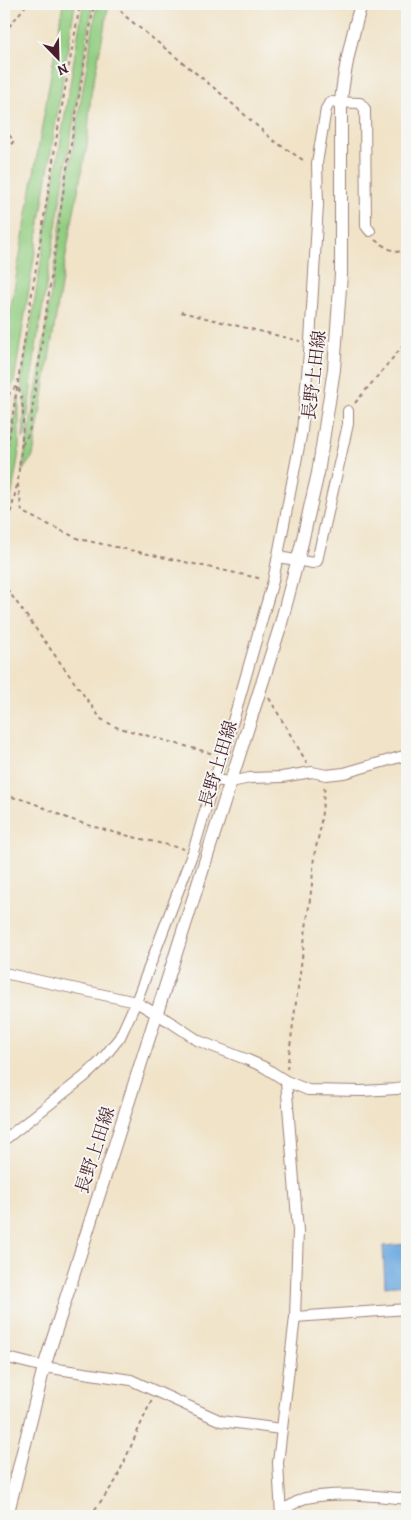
<svg xmlns="http://www.w3.org/2000/svg" width="411" height="1520" font-family="Alegreya,'Noto Serif JP',serif">
<style>
.green{fill:#92ce82;stroke:#6e7656}
.water{fill:#6daadf;stroke:#5c6485}
.lines{fill:none;stroke-linecap:round;stroke-linejoin:round}
.minor-casing{stroke:#9d817a;stroke-width:12}
.major-casing{stroke:#9d817a;stroke-width:14}
.path{stroke:#9d817a;stroke-width:2;stroke-dasharray:4 4;stroke-linecap:butt}
.minor{stroke:#fff;stroke-width:10}
.major{stroke:#fff;stroke-width:12}
.labels{text-anchor:middle;stroke-width:4;stroke-linejoin:round;paint-order:stroke}
.street-label{font-size:18px;fill:#4a1f2b;stroke:#f6f6f2}
</style>
<rect width="100%" height="100%" fill="#f6f6f2"/>
<filter id="ink" filterUnits="userSpaceOnUse"><feTurbulence type="fractalNoise" baseFrequency=".02" numOctaves="2"/><feDisplacementMap in="SourceGraphic" scale="10" xChannelSelector="R" yChannelSelector="G"/><feConvolveMatrix kernelMatrix="1 2 1 2 8 2 1 2 1" color-interpolation-filters="sRGB"/></filter>
<filter id="wash" filterUnits="userSpaceOnUse"><feTurbulence type="fractalNoise" baseFrequency=".0096" numOctaves="4" result="noise"/><feDisplacementMap in="SourceGraphic" scale="20" xChannelSelector="R" yChannelSelector="G"/><feGaussianBlur stdDeviation="1.12" result="paint"/><feColorMatrix in="noise" values="0 0 0 0 0 0 0 0 0 0 0 0 0 0 0 0 0 1.4 0 .05"/><feComposite in="paint" operator="in"/></filter>
<g filter="url(#wash)">
<rect width="100%" height="100%" fill="#f0e3c8"/>
<g class="green">
<polygon points="63,4 75,4 14,382 4,401 4,348"/>
<polygon points="83,4 93,4 35,353 26,432 23,439 25,396 21,384"/>
<polygon points="97,4 109,4 91,94 87,145 69,237 33,456 22,471 39,376 65,194"/>
<polygon points="19,394 19,453 4,536 4,482"/>
</g>
<polygon class="water" points="407,1244 407,1284 385,1286 383,1246"/>
</g>
<g filter="url(#ink)">
<g class="lines">
<g class="minor-casing">
<g id="minor">
<polyline points="278,557 313,563 317,561 348,424 348,411"/>
<polyline points="214,780 231,782 250,778 282,777 312,772 326,775 344,773 407,755"/>
<polyline points="4,973 136,1002 172,1023 199,1041 248,1060 264,1067 286,1081 308,1090 362,1091 397,1089 407,1085"/>
<polyline points="4,1140 84,1077 100,1062 120,1037 136,1002 193,852 214,780 223,756 273,581 302,431 310,341 318,205 317,163 326,109 330,102 360,103 365,109 366,226 370,231"/>
<polyline points="295,1317 407,1309"/>
<polyline points="4,1357 44,1367 131,1380 221,1421 281,1429"/>
<path d="M281 1509C291 1508 296 1500 306 1498 340 1491 373 1496 407 1499"/>
<polyline points="281,1516 278,1463 295,1317 298,1231 286,1081"/>
</g>
</g>
<g class="major-casing">
<path id="major" d="M7 1516 44 1367 280 627 301 547 318 473 334 369 341 274V102C344 68 352 36 361 4"/>
</g>
<g class="path">
<polyline points="116,4 125,16 218,91 274,141 306,162"/>
<polyline points="4,33 27,4"/>
<polyline points="4,129 14,141 4,152"/>
<polyline points="375,240 387,248 397,252 407,249"/>
<polyline points="181,312 300,341"/>
<polyline points="355,403 407,341"/>
<path d="M4 411 10 392 17 386C30 405 18 462 18 485 19 494 21 504 22 512L79 539 263 579"/>
<polyline points="22,445 29,433 64,187 94,4"/>
<polyline points="4,470 58,129 80,4"/>
<polyline points="4,544 17,485"/>
<polyline points="7,589 101,719 116,727 214,754"/>
<polyline points="269,698 307,763"/>
<path d="M4 797C27 796 53 814 76 821 111 833 148 840 184 849"/>
<polyline points="287,1069 312,884 314,856 320,830 325,784"/>
<polyline points="90,1516 115,1482 152,1399"/>
</g>
<use href="#minor" class="minor"/>
<use href="#major" class="major"/>
</g>
</g>
<g class="labels">
<g class="street-label">
<text transform="translate(314 375) rotate(-83)" y="6">長野上田線</text>
<text transform="translate(218 764) rotate(-73)" y="6">長野上田線</text>
<text transform="translate(95 1150) rotate(-72)" y="6">長野上田線</text>
</g>
</g>
<rect width="411" height="1520" fill="none" stroke="#f6f6f2" stroke-width="20"/>
<g transform="translate(58 58) rotate(157)" stroke="#f6f6f2" stroke-width="4" paint-order="stroke">
<path d="M0-4L9 19L0 12L-9 19Z" fill="#4a1f2b"/>
<text y="-8" font-size="14" font-weight="bold" text-anchor="middle" fill="#4a1f2b">N</text>
</g>
</svg>
